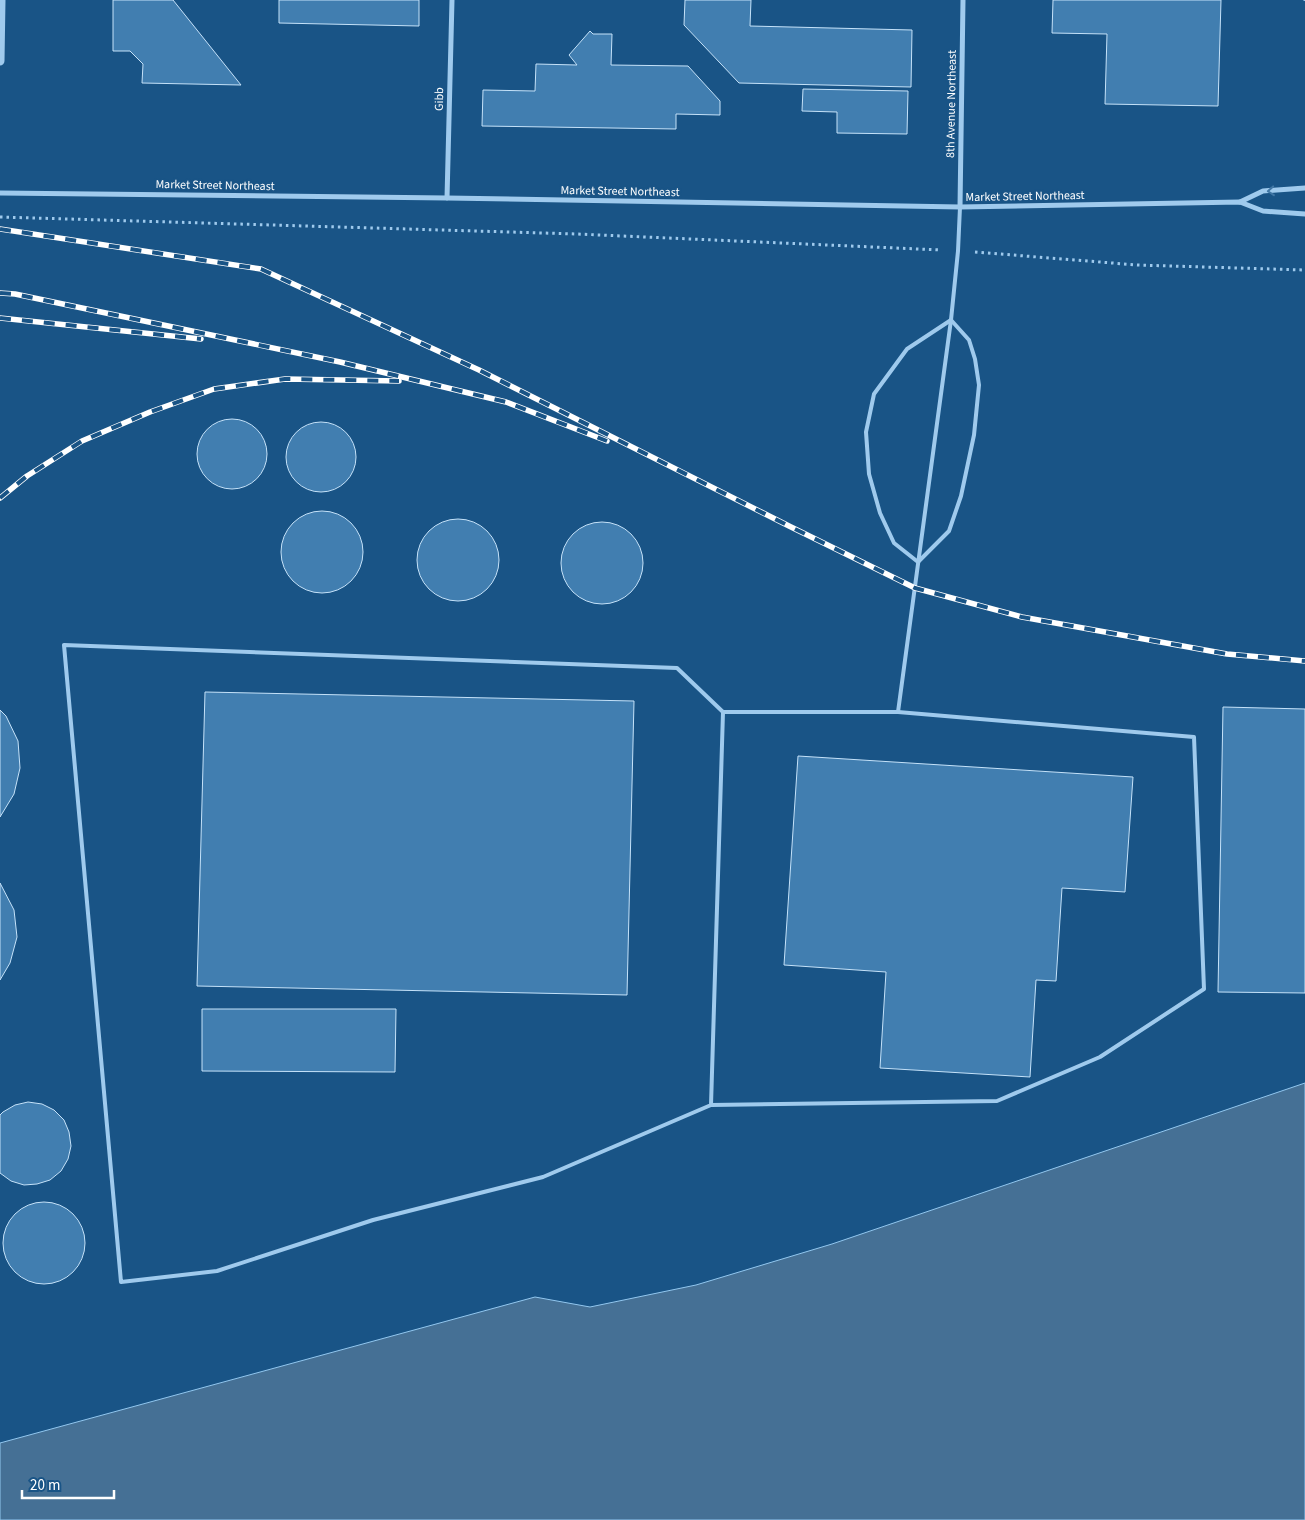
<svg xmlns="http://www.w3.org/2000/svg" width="1305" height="1520" font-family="'Source Sans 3',sans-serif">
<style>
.water{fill:#457095;stroke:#92c7ef}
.building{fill:#417eb0;stroke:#c5e2f9}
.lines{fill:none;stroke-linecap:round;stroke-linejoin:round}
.path{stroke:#9fcaed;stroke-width:3;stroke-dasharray:2.5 4;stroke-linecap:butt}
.service{stroke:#9fcaed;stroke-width:4}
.minor{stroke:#9fcaed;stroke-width:5}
.tertiary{stroke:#9fcaed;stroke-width:9}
.rail-casing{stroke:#fff;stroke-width:5.5}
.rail{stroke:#195486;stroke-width:4;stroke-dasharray:11;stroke-linecap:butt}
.oneway{stroke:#4177a5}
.labels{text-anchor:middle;stroke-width:4.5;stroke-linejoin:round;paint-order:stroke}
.street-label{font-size:12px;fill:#fff;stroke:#195486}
</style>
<rect width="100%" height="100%" fill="#195486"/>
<polygon class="water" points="1305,1083 1305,1520 0,1520 0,1443 535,1297 590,1307 696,1285 832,1244"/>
<g class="building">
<polygon points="113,0 173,0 241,85 142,83 143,64 130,51 113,51"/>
<polygon points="279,0 419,0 419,26 279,23"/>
<polygon points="685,0 751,0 750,26 912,30 911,87 739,83 684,25"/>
<polygon points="1053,0 1221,0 1218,106 1105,104 1107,34 1052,33"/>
<polygon points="590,31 593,34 612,34 611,65 688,66 720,101 720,115 676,114 676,129 482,126 483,90 535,91 536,64 577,65 569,55"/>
<polygon points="803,89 908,91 907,134 837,133 837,112 802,111"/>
<circle cx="232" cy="454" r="35"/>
<circle cx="321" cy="457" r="35"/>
<circle cx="322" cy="552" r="41"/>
<circle cx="458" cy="560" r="41"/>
<circle cx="602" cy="563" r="41"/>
<polygon points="205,692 634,701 627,995 197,986"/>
<polygon points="1223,707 1305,709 1305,993 1218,992"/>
<polygon points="0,710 6,716 18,741 20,768 14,794 0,817"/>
<polygon points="798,756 1133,777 1125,892 1062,888 1056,981 1036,980 1030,1077 880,1068 886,972 784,965"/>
<polygon points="0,883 14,910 17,937 10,963 0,980"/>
<polygon points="202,1009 396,1009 395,1072 202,1071"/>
<polygon points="28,1102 42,1104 54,1110 64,1120 69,1132 71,1146 68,1159 61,1171 50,1180 37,1184 24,1185 11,1181 0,1173 0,1115 3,1112 15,1105"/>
<circle cx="44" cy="1243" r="41"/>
</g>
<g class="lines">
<g class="path">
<polyline points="1305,0 1305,1"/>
<polyline points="0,217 577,234 941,250"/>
<polyline points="975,252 1137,265 1305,270"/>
</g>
<g class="service">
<polygon points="951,320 969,340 975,359 979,385 974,435 961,496 949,531 918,562 894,543 880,513 869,474 866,432 874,394 907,349"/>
<polyline points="898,712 951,320 958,251 960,207"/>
<polyline points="711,1105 723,712 898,712 1194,737 1204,989 1100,1057 997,1101 711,1105 543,1177 373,1220 217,1271 121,1282 64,645 677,668 723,712"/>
</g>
<g class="minor">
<polyline points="0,193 447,198 960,207 1240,202 1263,211 1305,214"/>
<polyline points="447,198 452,0"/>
<polyline points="1240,202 1263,191 1305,188"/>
<polyline points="960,207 963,0"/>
</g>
<polyline class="tertiary" points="0,61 1,0"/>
<g class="rail-casing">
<g id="rail">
<polyline points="0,229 261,269 479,370 789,526 915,588 1022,617 1227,654 1305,661"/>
<polyline points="0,293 15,294 340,362 506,402 607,441"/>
<polyline points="0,318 201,339"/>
<polyline points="0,498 27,476 82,441 150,412 214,389 285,379 399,381"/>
</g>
</g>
<use href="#rail" class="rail"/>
</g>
<defs><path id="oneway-chevron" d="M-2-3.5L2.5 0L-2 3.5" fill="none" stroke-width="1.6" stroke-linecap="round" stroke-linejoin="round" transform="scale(1.25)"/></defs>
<use class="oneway" href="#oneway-chevron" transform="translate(1271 191) rotate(175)"/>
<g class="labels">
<g class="street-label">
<text transform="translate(439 99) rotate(-89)" y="4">Gibb</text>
<text transform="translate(951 104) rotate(-89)" y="4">8th Avenue Northeast</text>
<text transform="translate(215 185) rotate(1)" y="4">Market Street Northeast</text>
<text transform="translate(620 191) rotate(1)" y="4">Market Street Northeast</text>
<text transform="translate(1025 196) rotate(-1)" y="4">Market Street Northeast</text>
</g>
</g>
<path d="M22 1490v8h92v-8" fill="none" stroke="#ffffff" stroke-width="2.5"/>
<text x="30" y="1490" font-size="15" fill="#ffffff" stroke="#195486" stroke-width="4" paint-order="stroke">20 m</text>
</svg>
